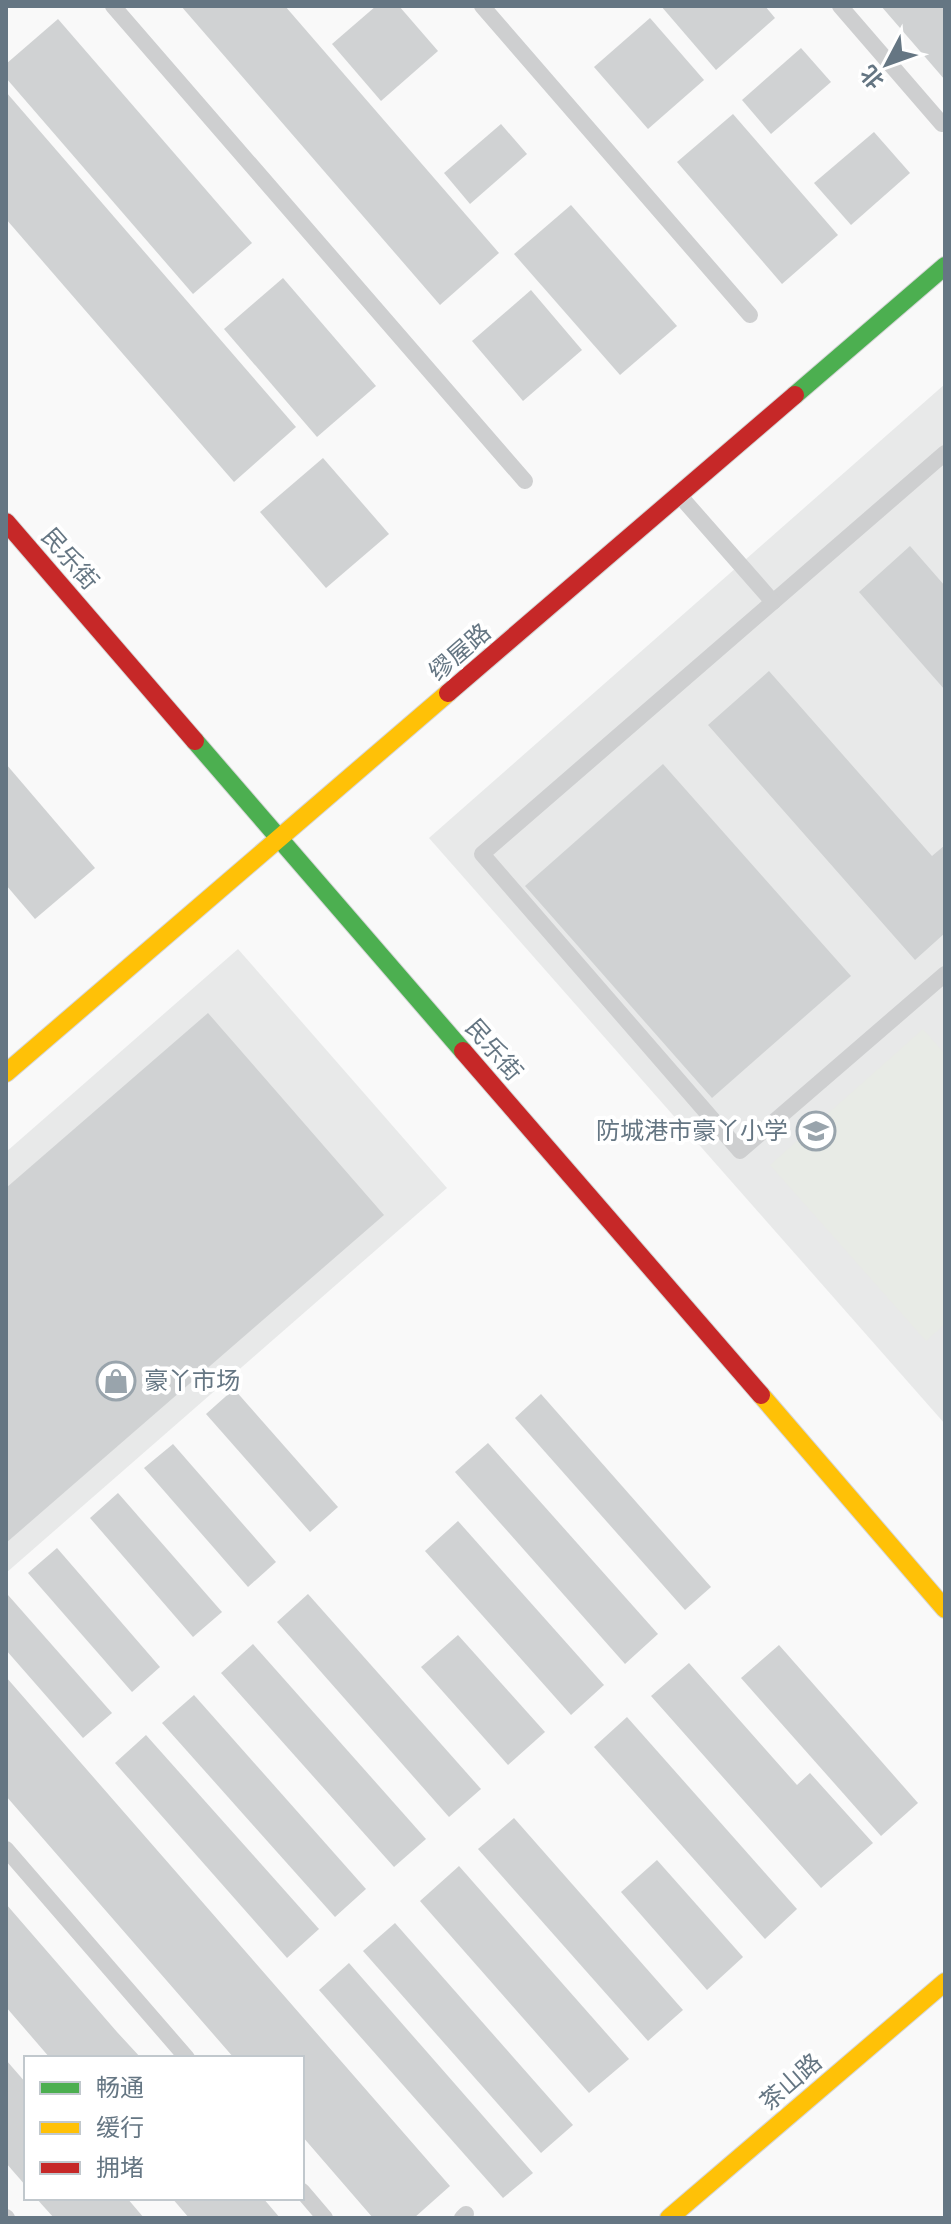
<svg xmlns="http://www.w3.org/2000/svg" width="951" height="2224" font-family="'Alegreya Sans','Noto Sans SC',sans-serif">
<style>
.built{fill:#e8e9e9}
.green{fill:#e8ebe6}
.building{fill:#d0d2d3}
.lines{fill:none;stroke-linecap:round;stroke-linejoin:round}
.fast-casing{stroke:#d5d6d7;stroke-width:20}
.slow-casing{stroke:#d5d6d7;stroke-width:20}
.jam-casing{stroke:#d5d6d7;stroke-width:20}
.lane{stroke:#cecfd0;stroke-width:16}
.fast{stroke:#4caf50;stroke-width:18}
.slow{stroke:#ffc107;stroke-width:18}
.jam{stroke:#c62828;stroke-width:18}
.labels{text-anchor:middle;stroke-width:8;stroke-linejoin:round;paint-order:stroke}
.street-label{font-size:24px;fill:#657683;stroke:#fff}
.poi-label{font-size:24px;fill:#657683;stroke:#fff;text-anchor:end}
</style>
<rect width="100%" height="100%" fill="#f9f9f9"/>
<g class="built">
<polygon points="945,384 945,1424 429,838"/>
<polygon points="238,949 447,1188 6,1573 6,1152"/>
</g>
<polygon class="green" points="923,1029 945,1054 945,1324 926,1341 770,1165"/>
<g class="building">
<polygon points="181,6 285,6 499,253 440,305"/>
<polygon points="376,6 399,6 438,51 381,101 332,44"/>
<polygon points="661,6 765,6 775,18 716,70"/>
<polygon points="881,6 945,6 945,80 894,21"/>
<polygon points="650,18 704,80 648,129 594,67"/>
<polygon points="58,19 252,243 193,294 6,78 6,64"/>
<polygon points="801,48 831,82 771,134 742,100"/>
<polygon points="6,92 296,427 234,482 6,219"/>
<polygon points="733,114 838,235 782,284 677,162"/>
<polygon points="501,124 527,154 470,204 444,173"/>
<polygon points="874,132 910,173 851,225 814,183"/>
<polygon points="571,205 677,326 620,375 514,254"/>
<polygon points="283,278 376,386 317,437 224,329"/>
<polygon points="531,290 582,350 523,401 472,341"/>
<polygon points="323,458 389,534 326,588 260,512"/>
<polygon points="910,546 945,586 945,690 859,592"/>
<polygon points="769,671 932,856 945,845 945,933 915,960 708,725"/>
<polygon points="6,764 95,868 35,919 6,885"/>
<polygon points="663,764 851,976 712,1098 525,886"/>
<polygon points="208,1013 384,1215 6,1543 6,1188"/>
<polygon points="234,1389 338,1507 310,1532 206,1414"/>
<polygon points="541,1394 711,1587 685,1610 515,1418"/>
<polygon points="488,1443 658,1634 625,1664 455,1472"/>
<polygon points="173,1444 276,1562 248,1587 144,1468"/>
<polygon points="118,1493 222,1612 193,1637 90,1518"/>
<polygon points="458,1521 604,1685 571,1715 425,1551"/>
<polygon points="57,1548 160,1667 132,1692 28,1573"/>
<polygon points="308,1594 481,1789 449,1817 277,1622"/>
<polygon points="8,1595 112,1713 83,1738 6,1650 6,1596"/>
<polygon points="458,1635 545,1732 508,1765 421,1667"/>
<polygon points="253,1644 426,1839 394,1867 221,1673"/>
<polygon points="779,1645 918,1803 881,1836 741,1678"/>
<polygon points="689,1663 797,1785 810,1773 873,1843 821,1888 651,1696"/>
<polygon points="6,1677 450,2186 414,2218 373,2218 302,2136 302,2058 234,2058 6,1796"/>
<polygon points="194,1695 366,1889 335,1917 162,1723"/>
<polygon points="627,1717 797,1909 765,1939 594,1747"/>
<polygon points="146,1735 319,1929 287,1958 115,1763"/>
<polygon points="514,1818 683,2010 648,2041 478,1849"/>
<polygon points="657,1860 743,1957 707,1990 621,1892"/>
<polygon points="459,1866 629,2059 589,2093 420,1901"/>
<polygon points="6,1904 117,2032 141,2058 50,2058 6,2007"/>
<polygon points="395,1923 573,2125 541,2153 363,1951"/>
<polygon points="349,1963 533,2173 503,2198 319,1990"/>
<polygon points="6,2060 26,2083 26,2186 6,2163"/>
<polygon points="36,2198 127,2198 144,2218 54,2218"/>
<polygon points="172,2198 263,2198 280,2218 189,2218"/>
</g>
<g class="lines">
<g class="fast-casing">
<g id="fast">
<polyline points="795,395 945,266"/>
<polyline points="195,741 463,1051"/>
</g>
</g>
<g class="slow-casing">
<g id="slow">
<polyline points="6,1073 448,693"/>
<polyline points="761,1395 945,1609"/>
<polyline points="669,2218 945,1982"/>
</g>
</g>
<g class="jam-casing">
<g id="jam">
<polyline points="6,522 195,741"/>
<polyline points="448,693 795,395"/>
<polyline points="463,1051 761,1395"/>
</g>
</g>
<g class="lane">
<polyline points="113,6 525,481"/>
<polyline points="482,6 750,315"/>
<polyline points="840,6 942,124"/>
<polyline points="945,453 482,854 740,1151 945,974"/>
<polyline points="680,496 773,602"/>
<polyline points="6,1849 187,2058"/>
<polyline points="302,2191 325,2218"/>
<polyline points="6,2217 7,2218"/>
<polyline points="462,2218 466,2214"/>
</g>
<use href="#fast" class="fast"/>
<use href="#slow" class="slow"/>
<use href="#jam" class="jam"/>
</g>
<defs>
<g id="school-ring" transform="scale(2)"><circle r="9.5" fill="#fff" stroke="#99a4ac" stroke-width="1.5"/><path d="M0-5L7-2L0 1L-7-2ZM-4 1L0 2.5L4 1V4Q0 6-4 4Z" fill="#99a4ac"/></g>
<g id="shop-ring" transform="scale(2)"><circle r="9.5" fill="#fff" stroke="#99a4ac" stroke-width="1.5"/><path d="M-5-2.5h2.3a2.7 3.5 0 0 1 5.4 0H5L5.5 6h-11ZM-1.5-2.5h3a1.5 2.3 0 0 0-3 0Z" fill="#99a4ac"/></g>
</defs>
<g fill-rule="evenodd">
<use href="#school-ring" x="816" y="1131"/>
<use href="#shop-ring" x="116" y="1381"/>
</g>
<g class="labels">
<g class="street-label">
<text transform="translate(70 559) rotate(49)" y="8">民乐街</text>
<text transform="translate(460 652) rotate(-41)" y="8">缪屋路</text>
<text transform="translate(494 1050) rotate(49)" y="8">民乐街</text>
<text transform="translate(791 2082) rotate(-41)" y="8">茶山路</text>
</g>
<g class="poi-label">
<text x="788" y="1139">防城港市豪丫小学</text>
<text x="144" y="1389" text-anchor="start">豪丫市场</text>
</g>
</g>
<rect width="951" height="2224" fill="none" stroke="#657683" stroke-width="16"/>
<rect x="24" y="2056" width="280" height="144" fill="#ffffff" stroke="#c1c8cd" stroke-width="2"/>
<rect x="40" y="2082" width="40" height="12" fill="#4caf50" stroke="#c1c8cd" stroke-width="2"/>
<text x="96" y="2096" font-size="24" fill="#657683">畅通</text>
<rect x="40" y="2122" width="40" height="12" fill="#ffc107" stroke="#c1c8cd" stroke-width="2"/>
<text x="96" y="2136" font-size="24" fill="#657683">缓行</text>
<rect x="40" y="2162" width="40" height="12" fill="#c62828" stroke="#c1c8cd" stroke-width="2"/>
<text x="96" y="2176" font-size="24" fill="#657683">拥堵</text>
<g transform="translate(887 64) rotate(229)" stroke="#ffffff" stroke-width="6" paint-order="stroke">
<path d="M0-6L14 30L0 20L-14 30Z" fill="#657683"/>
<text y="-12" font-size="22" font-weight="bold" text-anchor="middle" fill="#657683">北</text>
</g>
</svg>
